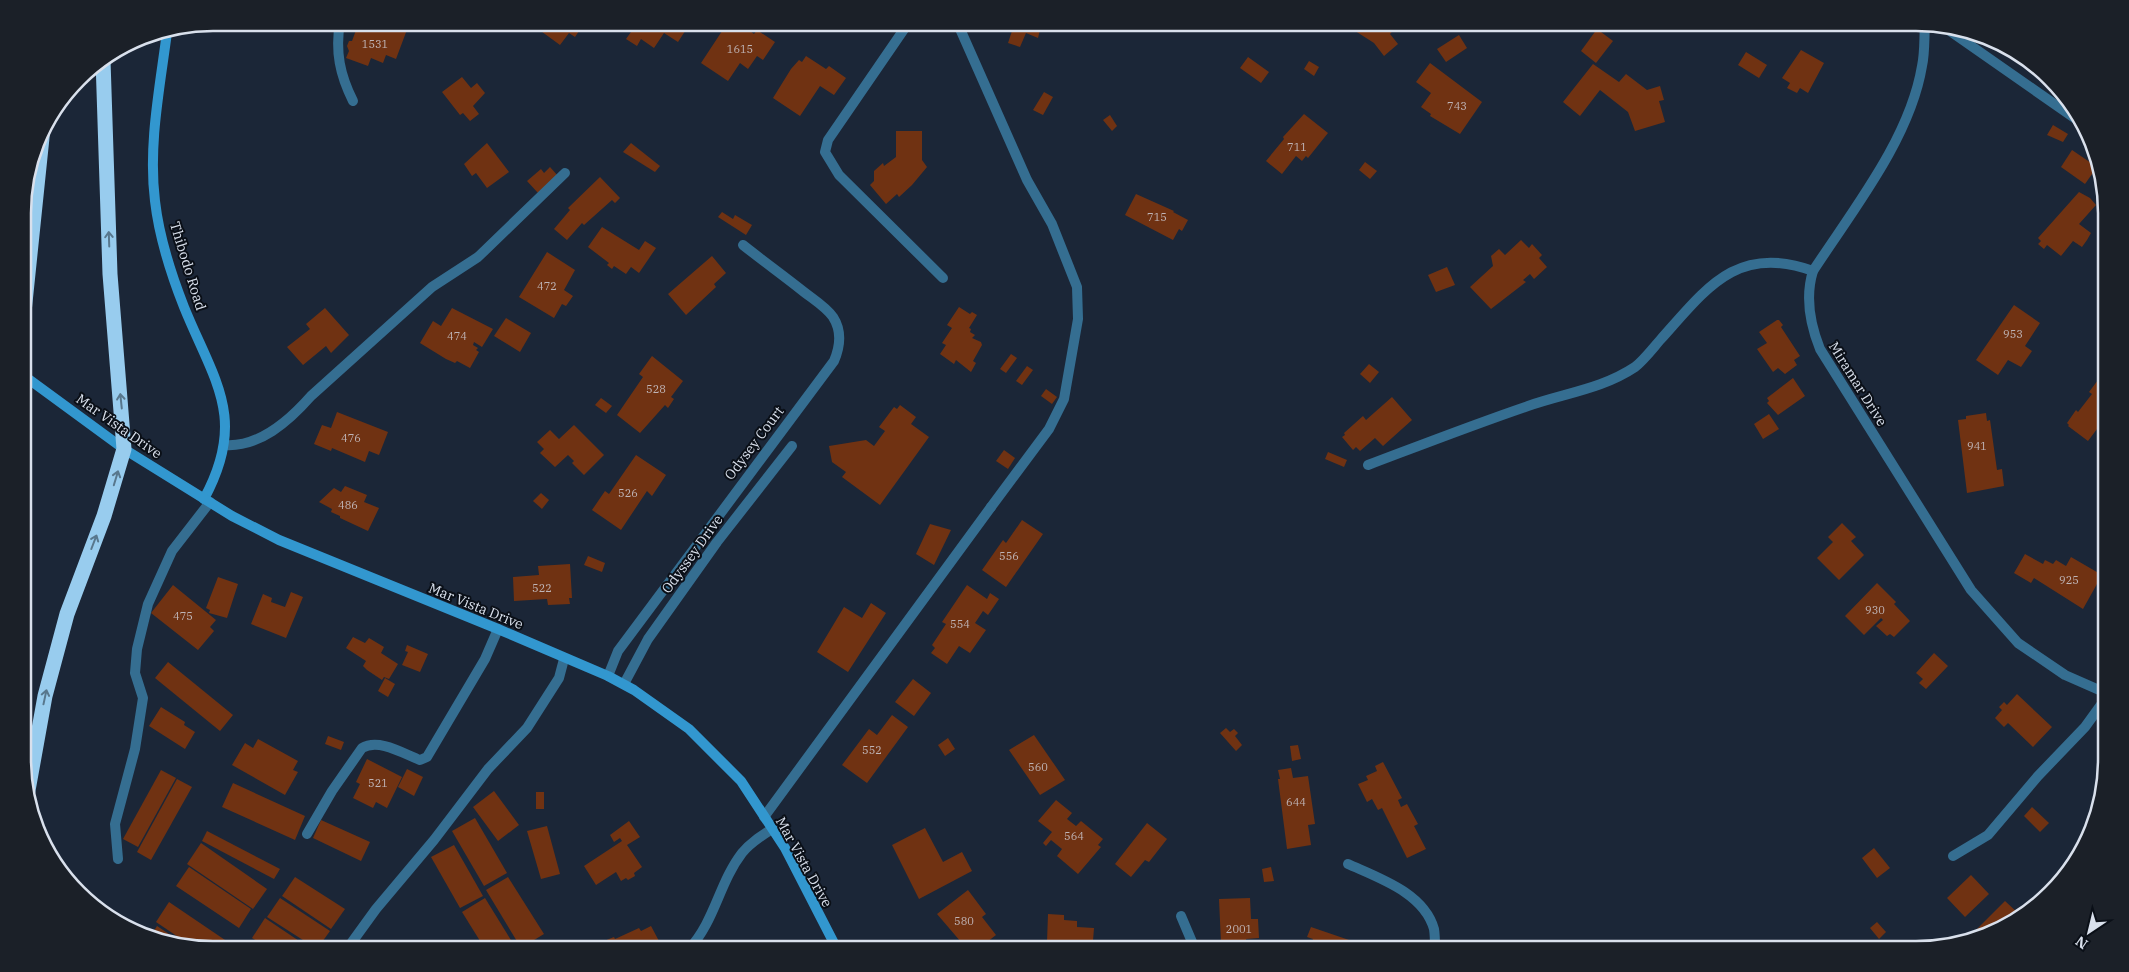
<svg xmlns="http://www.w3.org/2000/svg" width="2129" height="972" font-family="'IBM Plex Serif',serif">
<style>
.building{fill:#703212}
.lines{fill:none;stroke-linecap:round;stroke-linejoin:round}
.lane{stroke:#356e91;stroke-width:10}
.street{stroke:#356e91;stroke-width:10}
.secondary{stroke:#3297cf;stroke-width:10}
.highway{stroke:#98ccee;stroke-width:15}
.oneway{stroke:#58778d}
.labels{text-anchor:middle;stroke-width:4;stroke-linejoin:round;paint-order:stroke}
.number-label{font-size:11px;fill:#bfb4b6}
.street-label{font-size:14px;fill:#d9e0ec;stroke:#0a0f17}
.rim{fill:none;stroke:#d9e0ec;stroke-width:2.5}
</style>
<rect width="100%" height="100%" fill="#1b2637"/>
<g class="building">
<polygon points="359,22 397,22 408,27 396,59 386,55 383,63 371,58 368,66 346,58 349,51 347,46 349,41 352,41"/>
<polygon points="536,22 585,22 575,37 569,33 560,45 534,26"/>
<polygon points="632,22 691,22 678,42 664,33 654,48 641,39 637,46 626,39 631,32 628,29"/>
<polygon points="732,22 738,22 754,34 757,30 775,42 763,60 757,56 748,69 740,63 728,81 701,63 726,25 729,27"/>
<polygon points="1021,22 1042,22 1038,38 1026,33 1020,47 1008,43 1014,25 1019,27"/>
<polygon points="1351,22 1400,22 1390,34 1398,44 1384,56 1374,43 1349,27"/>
<polygon points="1597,29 1613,41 1596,63 1581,51"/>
<polygon points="1459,35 1467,48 1446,62 1437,49"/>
<polygon points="1801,50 1824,63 1808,93 1800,88 1797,93 1787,88 1790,83 1782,78"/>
<polygon points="1746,52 1767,65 1759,78 1738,65"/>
<polygon points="806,56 826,69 829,66 846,78 834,95 820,86 800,116 773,98 791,69 799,60 802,62"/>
<polygon points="1248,57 1269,72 1261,83 1240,68"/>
<polygon points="1309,61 1319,67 1314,76 1304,69"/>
<polygon points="1430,63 1482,102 1460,134 1430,116 1431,114 1421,107 1431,93 1416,82"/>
<polygon points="1593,64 1619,82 1626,74 1647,90 1660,86 1664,100 1659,101 1665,122 1635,131 1628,112 1600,90 1580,116 1563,102"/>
<polygon points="462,77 471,88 477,83 485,93 473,106 479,114 470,121 463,113 460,115 442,92"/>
<polygon points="1044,92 1053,97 1043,115 1033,110"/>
<polygon points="1304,114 1328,133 1308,158 1306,156 1302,161 1296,156 1282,174 1266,161 1284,139 1283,137"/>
<polygon points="1110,115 1117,126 1112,131 1103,120"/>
<polygon points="2053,125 2068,134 2063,142 2047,135"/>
<polygon points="896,131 922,131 922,160 927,167 912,185 899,197 897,194 886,204 870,185 874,181 874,171 883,163 884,166 896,157"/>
<polygon points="487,143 509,172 487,188 476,173 472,176 464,164"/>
<polygon points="631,143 660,166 655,172 623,152"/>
<polygon points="2072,150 2097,167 2085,184 2061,167"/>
<polygon points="1365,162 1377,171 1370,179 1359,170"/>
<polygon points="550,167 558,176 538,193 527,181 541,169 544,173"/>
<polygon points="600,177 620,198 615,203 612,200 584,225 582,223 567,240 554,229 570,210 568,208"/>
<polygon points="2079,192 2090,198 2096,205 2079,224 2091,233 2087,240 2082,247 2073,241 2061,256 2047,245 2044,249 2038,244 2041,241 2038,238"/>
<polygon points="1136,194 1174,211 1173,212 1188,220 1182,231 1179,229 1173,240 1125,215"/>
<polygon points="722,212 733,219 735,215 752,225 746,235 718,217"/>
<polygon points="602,227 639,250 645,241 656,248 639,273 631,267 626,274 614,266 612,269 607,265 609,263 588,247"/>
<polygon points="1521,240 1529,248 1532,244 1542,255 1539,258 1547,267 1534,279 1530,274 1523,280 1526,282 1491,309 1470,287 1493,266 1491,256 1499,249 1505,255"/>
<polygon points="547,252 575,270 564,290 573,296 566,306 562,304 554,318 519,297"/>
<polygon points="712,256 726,273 714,284 716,287 686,315 668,294"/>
<polygon points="1447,267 1455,285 1436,292 1428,275"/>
<polygon points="2014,305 2040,323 2025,346 2032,351 2021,367 2008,360 1998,375 1976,360"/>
<polygon points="959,307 970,314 972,312 977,315 969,328 971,329 970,332 975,335 972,338 981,342 982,345 973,361 976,363 971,372 956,360 954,364 940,354 946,345 942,343 952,328 947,325"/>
<polygon points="325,308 349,335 331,353 326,346 303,365 287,347 310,329 306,324"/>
<polygon points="452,308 493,329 482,347 474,342 473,345 478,348 476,350 479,352 470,368 457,361 455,363 446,359 420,343 433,321 441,326"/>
<polygon points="506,318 531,333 520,352 494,336"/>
<polygon points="1777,320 1779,320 1783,325 1781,327 1800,356 1794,360 1797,365 1785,374 1778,368 1773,372 1757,349 1767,343 1759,332"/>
<polygon points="1011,354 1017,358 1006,373 1000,369"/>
<polygon points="652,356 683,381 671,397 674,399 668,408 665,405 640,433 617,415 643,377 639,374"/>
<polygon points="1369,364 1379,372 1370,383 1360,374"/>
<polygon points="1027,366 1033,370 1022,385 1016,381"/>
<polygon points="1793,378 1805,396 1778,415 1767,403 1769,401 1767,398"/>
<polygon points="2105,378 2106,417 2088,441 2068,426 2069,425 2067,423 2076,410 2078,412 2092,394 2089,392 2098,380 2102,383"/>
<polygon points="1046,389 1057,397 1052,404 1041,396"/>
<polygon points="1392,397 1412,420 1383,446 1375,438 1360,451 1356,447 1353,450 1342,437 1345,435 1344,433 1363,416 1366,420"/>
<polygon points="601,398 612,406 606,413 595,405"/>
<polygon points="900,405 916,417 911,424 929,437 880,505 842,477 846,472 832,462 829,446 866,440 874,446 885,431 879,427 894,407 897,409"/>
<polygon points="337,412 388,432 379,455 369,451 365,462 332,448 331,451 314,444 322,425 331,428"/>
<polygon points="1986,413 1987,421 1990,420 1997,470 2002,469 2004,486 1967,493 1958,420 1966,419 1966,416"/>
<polygon points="1769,414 1779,429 1763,439 1754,424"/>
<polygon points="574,425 604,455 584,475 572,463 574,461 568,455 555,467 540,453 544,449 537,442 550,430 559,439"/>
<polygon points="1004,450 1015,458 1008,469 996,461"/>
<polygon points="1328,452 1347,460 1344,467 1325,459"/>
<polygon points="636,455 666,475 652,496 647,491 621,530 592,510 605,491 609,494"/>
<polygon points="345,486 367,495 364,502 379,508 368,531 340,518 340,516 331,512 332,509 319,502 334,488 341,492"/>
<polygon points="541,493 549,500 542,509 533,501"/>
<polygon points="1022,520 1043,534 1006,587 982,570 1003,540 1006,543"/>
<polygon points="1842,523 1856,537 1851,541 1864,555 1839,580 1817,558 1833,542 1828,537"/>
<polygon points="930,524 951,530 934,565 916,554"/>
<polygon points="2025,554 2043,564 2045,560 2053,564 2056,560 2066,566 2071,557 2102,575 2083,609 2034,578 2031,583 2014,573"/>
<polygon points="588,556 605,563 602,572 584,565"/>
<polygon points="570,564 572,598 569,598 570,604 548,605 547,599 514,601 513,577 539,575 538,566"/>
<polygon points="218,577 238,584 227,618 209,613 210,610 206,608"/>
<polygon points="1877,583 1896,602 1894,604 1910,621 1894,637 1890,634 1887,636 1876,626 1883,620 1881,618 1864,635 1845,616"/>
<polygon points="173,585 216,620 210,627 214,631 198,650 151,613"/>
<polygon points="967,585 987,599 990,593 999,599 988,615 983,611 975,623 986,630 970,653 959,646 947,664 931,653 935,648 932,645 946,624 942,622"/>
<polygon points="291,592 303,597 286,638 251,624 263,594 272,598 271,602 285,607"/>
<polygon points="871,603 886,613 848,672 817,652 844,607 862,618"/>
<polygon points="353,637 365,643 369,638 384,647 381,653 398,664 389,679 384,677 382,680 367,670 363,666 366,661 346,648"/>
<polygon points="407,645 428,654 420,672 402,665 408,652 405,651"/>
<polygon points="1934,653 1948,666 1926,689 1919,683 1923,679 1916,673"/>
<polygon points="168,662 233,715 220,731 155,678"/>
<polygon points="385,678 395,684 388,697 378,691"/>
<polygon points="913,679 931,693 914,716 895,702"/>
<polygon points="2017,694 2052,727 2033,747 2008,723 2004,727 1995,718 2002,710 1999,707 2004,702 2007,705"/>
<polygon points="161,707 185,722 184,725 195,732 185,749 149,726"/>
<polygon points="892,715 908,727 867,783 842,765 869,729 877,735"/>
<polygon points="1226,728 1230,732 1234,729 1238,733 1235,736 1242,745 1236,751 1220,733"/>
<polygon points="1034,735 1065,780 1040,795 1009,750"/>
<polygon points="328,736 344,742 341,750 325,744"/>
<polygon points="948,738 955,749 945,756 938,745"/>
<polygon points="258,739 298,761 293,770 298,772 285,795 232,765 245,743 253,748"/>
<polygon points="1298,745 1301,759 1292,761 1290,746"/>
<polygon points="367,759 402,777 387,808 376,802 373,808 353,798 360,784 356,782"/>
<polygon points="1383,762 1402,798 1398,800 1401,807 1407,804 1418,824 1414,826 1426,849 1407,858 1382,808 1378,810 1372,799 1367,802 1358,784 1368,780 1366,776 1377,771 1375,766"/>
<polygon points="1291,768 1293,778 1308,776 1315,824 1308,825 1311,845 1287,849 1278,779 1280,779 1278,770"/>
<polygon points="407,769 423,777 414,796 398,787"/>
<polygon points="161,770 176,778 138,847 123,839"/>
<polygon points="177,779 192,787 151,860 137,852"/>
<polygon points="233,783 305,816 295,840 222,807"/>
<polygon points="494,791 519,825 498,841 473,807"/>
<rect x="536" y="792" width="8" height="17"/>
<polygon points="1056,800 1072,813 1067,819 1076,826 1081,821 1103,839 1098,845 1101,847 1078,874 1057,856 1062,849 1051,840 1046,846 1043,843 1052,832 1038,821"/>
<polygon points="2097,806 2094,820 2093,828 2085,823"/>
<polygon points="2032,807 2049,823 2040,832 2024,816"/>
<polygon points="475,818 507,873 484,886 452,831"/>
<polygon points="321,820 370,842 361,861 313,838"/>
<polygon points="629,821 640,837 627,845 642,867 634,873 635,876 628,880 626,878 621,881 616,872 596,885 584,866 622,841 620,838 614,842 610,835"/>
<polygon points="1147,823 1167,839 1149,862 1145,860 1131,877 1115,864"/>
<polygon points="547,826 560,874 541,879 527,831"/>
<polygon points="925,828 943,862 962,852 972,871 919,899 892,845"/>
<polygon points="207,831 280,869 274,879 202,841"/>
<polygon points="201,843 267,889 253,909 187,864"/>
<polygon points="454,845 483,896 460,908 431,857"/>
<polygon points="1874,848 1890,868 1877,878 1862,858"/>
<polygon points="189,867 251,909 239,928 176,886"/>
<polygon points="1271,867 1274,881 1264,882 1262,869"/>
<polygon points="1971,875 1989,894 1965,917 1947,898"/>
<polygon points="295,877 345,909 331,929 282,896"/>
<polygon points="508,877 544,934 521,948 486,890"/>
<polygon points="968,890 986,914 982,917 996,935 987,942 992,949 967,949 937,914"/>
<polygon points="280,898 330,931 317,949 267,917"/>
<polygon points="485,898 514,945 507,949 485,949 462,912"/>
<polygon points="1250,898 1251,919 1258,919 1259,938 1246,939 1247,949 1219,949 1218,943 1221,943 1219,899"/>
<polygon points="2005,901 2020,915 2024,911 2028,912 2022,917 1980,938 1974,932"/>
<polygon points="169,902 228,942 223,949 190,945 156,922"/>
<polygon points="1048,914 1064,915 1064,920 1077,921 1077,927 1094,928 1093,941 1085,940 1085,949 1039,949 1041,940 1047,942"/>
<polygon points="265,918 311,949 269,949 252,938"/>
<polygon points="1877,922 1886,932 1879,939 1870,928"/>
<polygon points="157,926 184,944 150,937"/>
<polygon points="651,926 659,941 650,945 652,949 602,949 599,943 614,937 615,939 639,928 641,931"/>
<polygon points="1311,927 1352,941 1349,949 1309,949 1313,939 1307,937"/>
</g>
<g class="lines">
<g class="lane">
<path d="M340 22C335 52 340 75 353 101"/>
<polyline points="909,22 828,140 825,152 839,175 943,278"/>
<polyline points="957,22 1027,180 1052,224 1077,287 1078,319 1064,399 1049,429 991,507"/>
<path d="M1368 465C1421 445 1475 424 1528 406 1565 393 1602 389 1635 367 1644 360 1653 348 1661 339 1706 289 1737 243 1813 271"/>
<path d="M307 834 332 791 362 748C379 738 404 754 420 760L427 757 485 659 498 629"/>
<polyline points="1953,856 1988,835 2038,776 2085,727 2106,698"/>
<polyline points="118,859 115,824 135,749 143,698 135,673 137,649 148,604 172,551 210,502"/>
<polyline points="1181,916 1195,949"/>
<polyline points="347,949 376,909 434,840 488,769 527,728 559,678 564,659"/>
<path d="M689 949C715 921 719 883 742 853 750 843 761 836 772 829"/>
</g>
<g class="street">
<path d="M1925 24C1924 38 1925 53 1922 66 1910 139 1852 211 1813 271 1805 297 1810 324 1820 349L1971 590 2018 643 2065 675 2106 693"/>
<polyline points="1947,29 2083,124"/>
<path d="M224 445C259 448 289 421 311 396L432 287 478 257 565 173"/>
<path d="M608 676 618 651 834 361C840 347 842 331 833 317 826 307 813 299 804 292 784 276 763 261 743 245"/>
<polyline points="624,684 648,639 717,542 792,446"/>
<polyline points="764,817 991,507"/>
<path d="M1348 864C1379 878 1424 893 1434 929 1435 935 1435 943 1435 949"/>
</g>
<g class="secondary">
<path d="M167 32C160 87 148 145 155 201 159 236 171 274 184 307 214 381 248 418 204 499"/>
<polyline points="23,375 124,449 232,516 279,540 498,629 608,676 634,690 689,729 741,781 785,848 837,949"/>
</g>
<g class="highway">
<polyline points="23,322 43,128"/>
<polyline points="27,796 45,696 67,614 104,516 124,449 110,274 103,60"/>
</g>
</g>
<defs><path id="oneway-shaft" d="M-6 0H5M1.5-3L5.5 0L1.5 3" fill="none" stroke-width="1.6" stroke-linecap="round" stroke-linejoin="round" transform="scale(1.25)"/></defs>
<g class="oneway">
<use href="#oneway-shaft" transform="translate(109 239) rotate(-92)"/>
<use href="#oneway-shaft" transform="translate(121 401) rotate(-96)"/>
<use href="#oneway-shaft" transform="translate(116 478) rotate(-73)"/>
<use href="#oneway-shaft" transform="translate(94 542) rotate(-69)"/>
<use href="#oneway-shaft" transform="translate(45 697) rotate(-78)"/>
</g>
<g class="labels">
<g class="number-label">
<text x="375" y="48">1531</text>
<text x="740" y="53">1615</text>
<text x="1457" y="110">743</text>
<text x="1297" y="151">711</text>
<text x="1157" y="221">715</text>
<text x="547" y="290">472</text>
<text x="2013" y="338">953</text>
<text x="457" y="340">474</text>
<text x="656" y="393">528</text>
<text x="351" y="442">476</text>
<text x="1977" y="450">941</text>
<text x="628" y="497">526</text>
<text x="348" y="509">486</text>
<text x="1009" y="560">556</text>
<text x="2069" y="584">925</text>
<text x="542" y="592">522</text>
<text x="1875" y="614">930</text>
<text x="183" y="620">475</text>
<text x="960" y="628">554</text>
<text x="872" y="754">552</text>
<text x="1038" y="771">560</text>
<text x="378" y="787">521</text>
<text x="1296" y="806">644</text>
<text x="1074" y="840">564</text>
<text x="964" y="925">580</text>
<text x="1239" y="933">2001</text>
</g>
<g class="street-label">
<text transform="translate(188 266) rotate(73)" y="5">Thibodo Road</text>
<text transform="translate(1858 384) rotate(58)" y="5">Miramar Drive</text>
<text transform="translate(119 426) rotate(35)" y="5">Mar Vista Drive</text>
<text transform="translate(754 443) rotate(-53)" y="5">Odysey Court</text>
<text transform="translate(692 554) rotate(-54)" y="5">Odyssey Drive</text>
<text transform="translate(476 606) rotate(22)" y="5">Mar Vista Drive</text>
<text transform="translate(804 862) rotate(61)" y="5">Mar Vista Drive</text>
</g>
</g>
<path d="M0 0H2129V972H0ZM213 31H1916A182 182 0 0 1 2098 213V759A182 182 0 0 1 1916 941H213A182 182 0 0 1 31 759V213A182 182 0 0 1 213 31Z" fill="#1b2028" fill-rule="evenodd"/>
<path class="rim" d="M213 31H1916A182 182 0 0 1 2098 213V759A182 182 0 0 1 1916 941H213A182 182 0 0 1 31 759V213A182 182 0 0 1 213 31Z"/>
<g transform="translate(2089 932) rotate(215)" stroke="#0a0f17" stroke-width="4" paint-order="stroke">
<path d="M0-4L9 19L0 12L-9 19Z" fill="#d9e0ec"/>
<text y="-8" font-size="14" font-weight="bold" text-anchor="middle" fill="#d9e0ec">N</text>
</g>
</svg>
